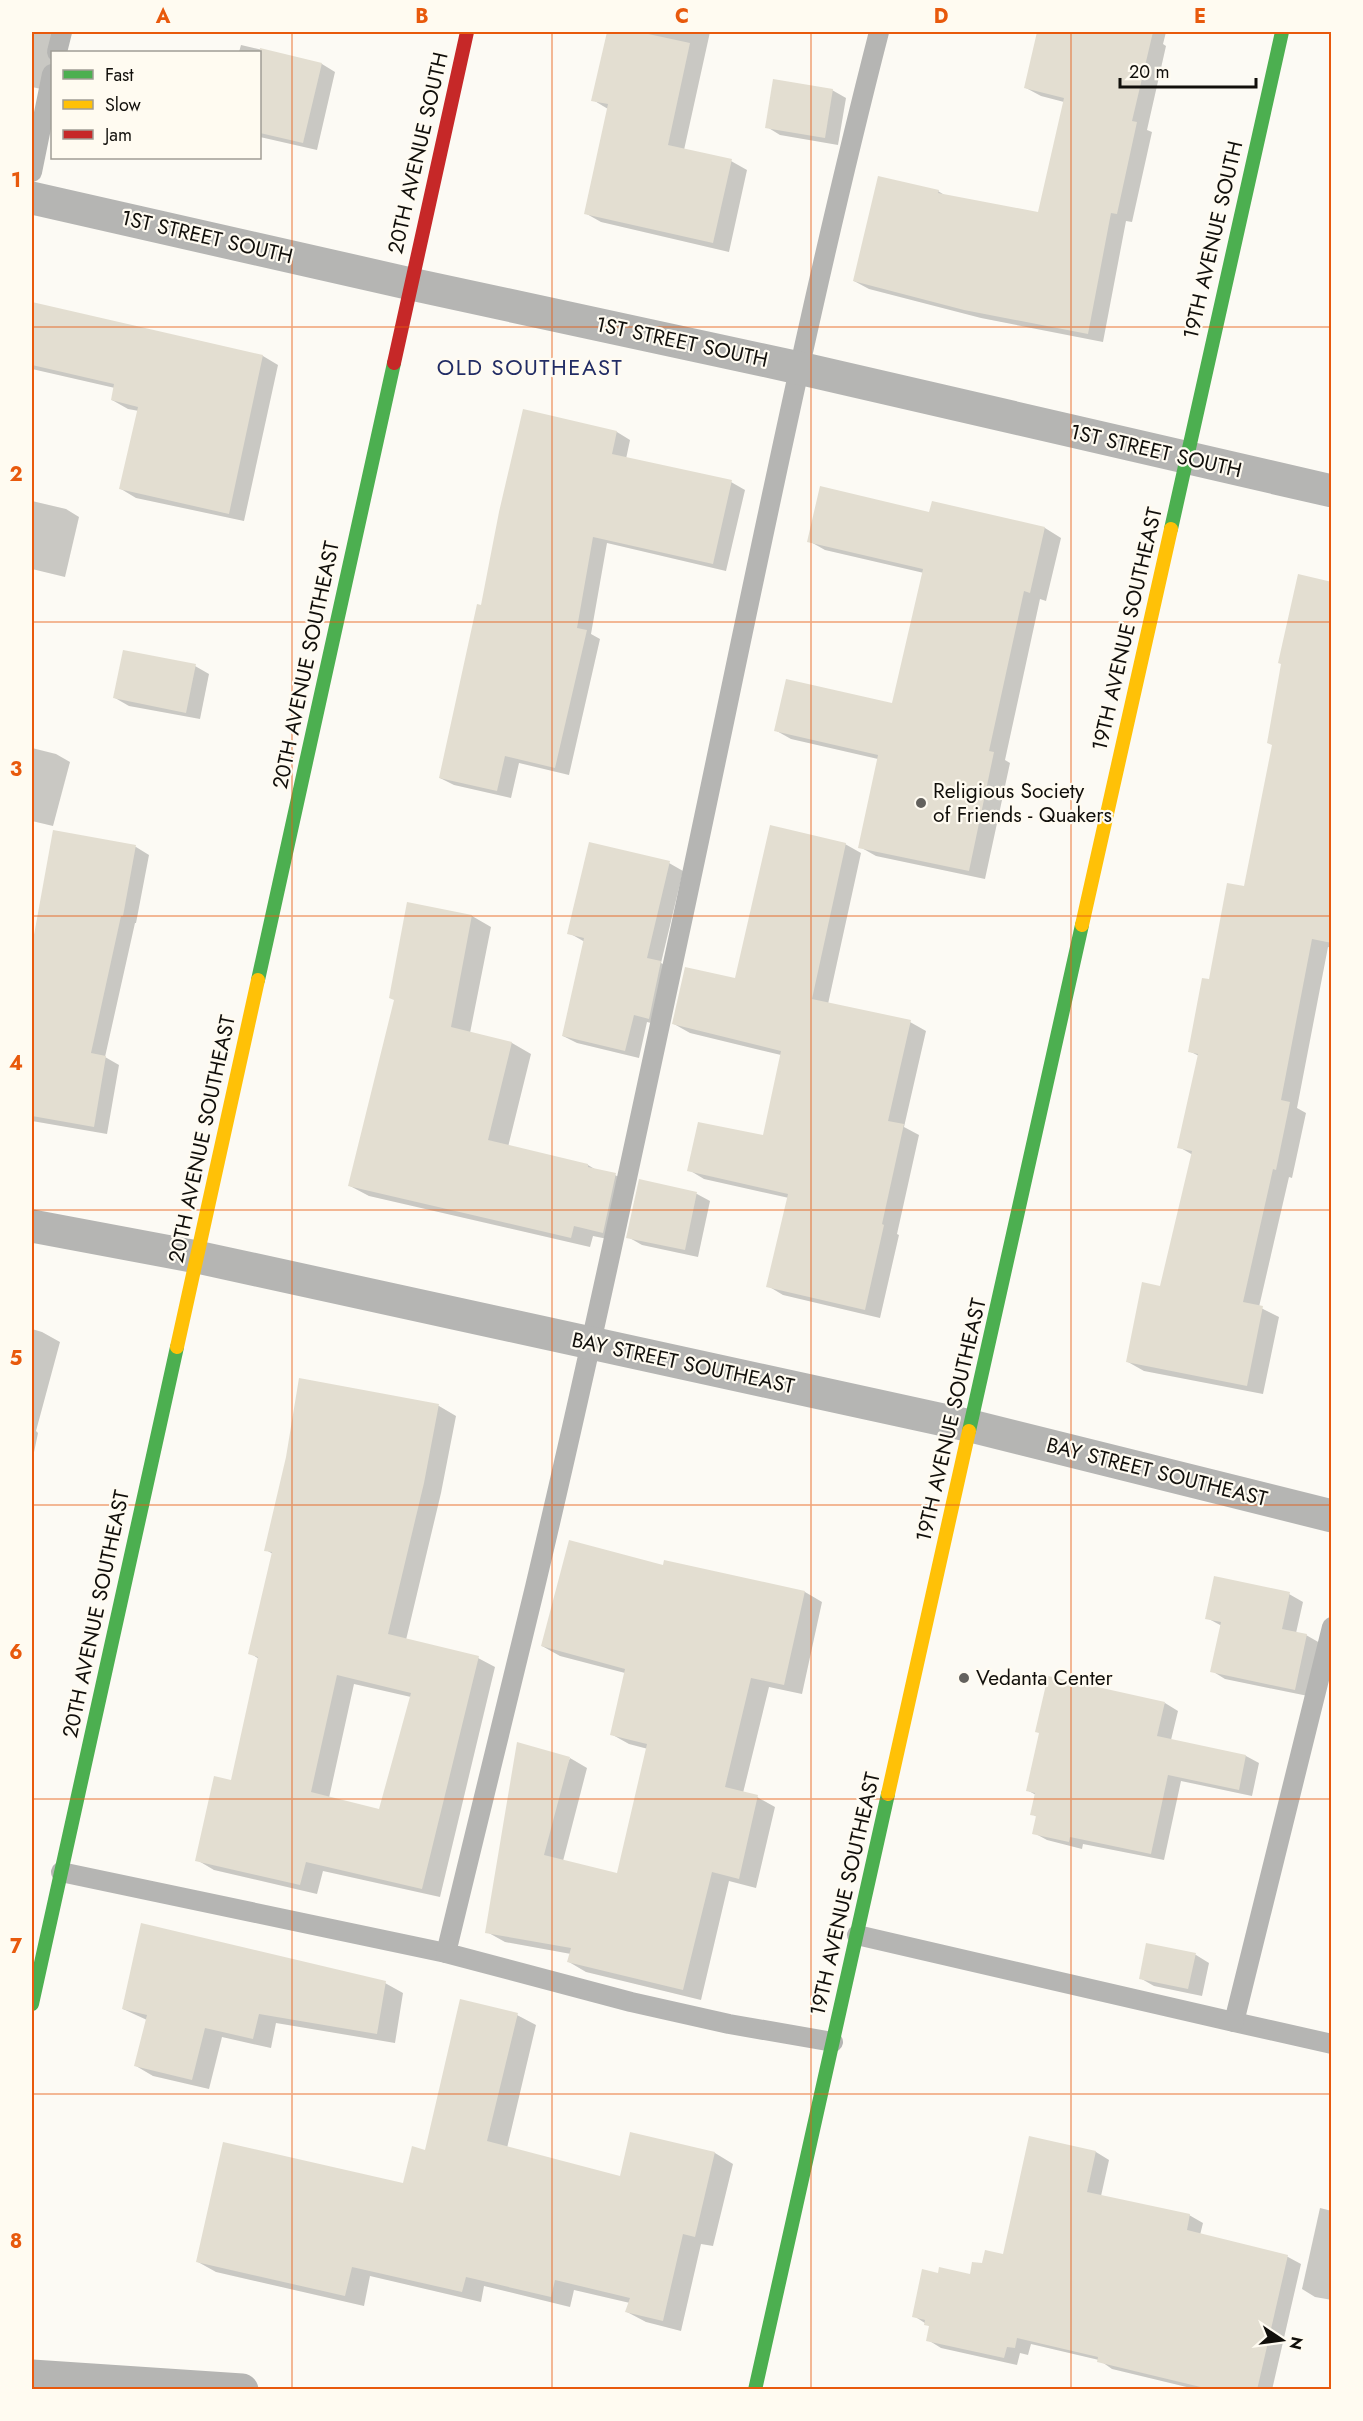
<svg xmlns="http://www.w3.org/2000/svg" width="1363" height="2421" font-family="Jost,sans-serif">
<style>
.shadow{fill:#0003;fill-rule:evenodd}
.building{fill:#e3ded1;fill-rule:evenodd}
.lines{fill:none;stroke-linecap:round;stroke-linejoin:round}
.lane{stroke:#b5b5b3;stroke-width:20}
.street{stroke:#b5b5b3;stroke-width:33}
.fast{stroke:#4caf50;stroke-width:14}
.slow{stroke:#ffc107;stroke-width:14}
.jam{stroke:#c62828;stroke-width:14}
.grid{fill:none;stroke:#e8590c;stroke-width:1.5;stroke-opacity:0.55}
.poi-dot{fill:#63615d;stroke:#fffbf1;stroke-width:2}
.labels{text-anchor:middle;stroke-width:4.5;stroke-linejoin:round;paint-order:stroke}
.street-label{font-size:21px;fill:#110f0b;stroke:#fffbf1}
.poi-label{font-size:21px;fill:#110f0b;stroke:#fffbf1;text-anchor:start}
.neighbourhood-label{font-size:22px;letter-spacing:1.5px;fill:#212c65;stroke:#fffbf1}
.neatline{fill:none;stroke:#e8590c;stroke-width:2}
.grid-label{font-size:20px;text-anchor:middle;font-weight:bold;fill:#e8590c}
</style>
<rect width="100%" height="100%" fill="#fcfaf4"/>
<g class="shadow">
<polygon points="32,32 63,32 52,52 52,79 50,91 32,87"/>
<polygon points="609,32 710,32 684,150 731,161 747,170 729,252 601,222 585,213 608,109 593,100"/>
<polygon points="1038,32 1166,32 1163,44 1166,46 1147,130 1152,132 1132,222 1126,221 1103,342 981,318 869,289 854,281 938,191 946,196 1039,214 1064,102 1041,96 1026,88"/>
<polygon points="241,45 322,64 335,72 317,150 260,137 260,52 239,52"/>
<polygon points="832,90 846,98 838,145 780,135 767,127"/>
<polygon points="36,305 263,356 278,365 244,521 136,498 121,489 139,411 128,409 112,400 115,388 32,369 32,326"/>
<polygon points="524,411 617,432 630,440 626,459 731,482 745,490 726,571 607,543 591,634 600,639 569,775 519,763 511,798 454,785 440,778 482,607"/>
<polygon points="32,501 66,509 79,517 65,577 32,569"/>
<polygon points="933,503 1045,528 1061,538 1046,601 1040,599 1005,760 1010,763 985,879 876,856 860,847 878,759 791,739 775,730 893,705 924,573 825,550 809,541 930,514"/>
<polygon points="1332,583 1332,948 1328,947 1297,1108 1306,1113 1292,1178 1289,1177 1259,1307 1279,1317 1263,1394 1144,1371 1128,1362 1161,1288 1193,1155 1179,1147 1199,1056 1189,1051 1210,981 1245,888"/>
<polygon points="195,666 209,674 200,719 129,706 115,698"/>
<polygon points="32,748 56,754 70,762 53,826 32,821"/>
<polygon points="54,831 136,847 149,855 136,923 135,923 105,1057 119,1065 107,1134 32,1121 32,953 43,901"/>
<polygon points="845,844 861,853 828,1004 910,1022 926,1031 904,1127 919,1135 897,1234 899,1235 880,1318 783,1295 768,1286 789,1198 704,1179 689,1170 764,1137 781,1055 690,1033 674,1024 737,980"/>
<polygon points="669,863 683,871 661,963 674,970 663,1026 647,1022 639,1058 577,1043 563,1036 585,942 569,933"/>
<polygon points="408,904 472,916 491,927 470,1033 512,1043 531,1054 508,1147 588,1165 598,1171 615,1175 634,1186 622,1242 593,1236 590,1247 369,1196 350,1186 395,1000"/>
<polygon points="640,1181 697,1194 710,1201 698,1257 642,1245 628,1237"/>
<polygon points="32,1329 42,1332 60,1342 36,1431 38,1433 32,1462"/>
<path d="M301 1379 439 1406 456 1416 441 1493 406 1640 478 1658 495 1667 440 1897 323 1871 317 1894 214 1870 197 1860 232 1782 259 1659 250 1653 273 1554 266 1550 287 1457ZM354 1684 411 1697 380 1811 329 1798Z"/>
<polygon points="664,1567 805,1592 822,1602 802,1694 769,1687 743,1793 757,1797 775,1807 756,1888 729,1881 701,2000 586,1972 569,1962 571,1954 505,1942 487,1932 570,1758 587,1768 563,1861 618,1875 648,1749 629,1744 611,1734 625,1673 560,1656 542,1646"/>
<polygon points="1289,1594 1303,1602 1296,1633 1306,1635 1320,1643 1308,1696 1225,1679 1212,1671 1222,1626 1207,1618"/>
<polygon points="1165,1703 1178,1711 1171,1740 1246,1756 1259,1763 1252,1796 1181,1781 1164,1860 1083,1844 1082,1849 1047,1840 1034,1833 1037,1817 1032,1814 1036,1795 1027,1790"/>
<polygon points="1147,1945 1196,1955 1209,1963 1202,1996 1154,1986 1140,1978"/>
<polygon points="385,1983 403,1993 395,2043 276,2023 271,2048 222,2037 209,2089 153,2076 136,2066 147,2020 123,2009"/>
<polygon points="517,2015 536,2025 507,2148 621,2178 631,2133 715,2153 733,2164 713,2246 701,2244 681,2331 646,2322 627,2312 630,2303 574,2290 570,2307 484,2286 481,2302 370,2276 364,2306 216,2272 198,2262 404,2185"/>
<polygon points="1030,2138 1096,2152 1109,2160 1101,2196 1189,2215 1203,2223 1200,2235 1288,2257 1301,2264 1272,2390 1199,2390 1112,2369 1099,2360 1031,2344 1028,2355 1020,2353 1017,2365 941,2348 928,2340 931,2327 914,2316 939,2274 971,2276 983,2265 1004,2256"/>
<polygon points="1320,2208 1332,2211 1332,2300 1315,2297 1302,2289"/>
</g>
<g class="building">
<polygon points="607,32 639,32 690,43 668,145 732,159 713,243 584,214 608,104 591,101"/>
<polygon points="1037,32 1153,32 1132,121 1137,122 1117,214 1111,213 1088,334 964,310 853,281 878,176 939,190 938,193 1038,212 1064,98 1024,88"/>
<polygon points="260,48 322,63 303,143 260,133"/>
<polygon points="773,79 833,89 825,138 765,128"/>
<polygon points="32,302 263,355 229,514 119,489 138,407 111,400 114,384 32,365"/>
<polygon points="523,409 617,431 612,454 732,480 713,564 593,537 577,628 587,630 555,768 505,756 497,791 439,778 477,604 481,605 499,512"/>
<polygon points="820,486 929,512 932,501 1045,527 1030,593 1024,591 989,751 994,752 969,871 858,848 878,755 774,731 786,679 892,703 923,569 807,542"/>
<polygon points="1298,574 1332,582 1332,943 1312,939 1281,1100 1290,1102 1276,1170 1273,1169 1243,1302 1263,1306 1247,1386 1126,1362 1142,1282 1160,1286 1192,1151 1177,1148 1198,1054 1188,1052 1202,978 1209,979 1227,883 1244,886 1272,745 1267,743 1281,664 1278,663"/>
<polygon points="123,650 196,664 186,713 113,698"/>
<polygon points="770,825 846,843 812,999 911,1020 888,1121 904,1124 882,1224 884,1225 865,1310 766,1287 788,1194 687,1171 698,1122 763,1135 781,1051 672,1024 685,967 735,978"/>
<polygon points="53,830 136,845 123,916 121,916 91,1053 106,1056 94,1127 32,1116 32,946"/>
<polygon points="589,842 670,861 647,958 661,961 649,1019 634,1015 625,1051 562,1036 584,938 567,934"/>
<polygon points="407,902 472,915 451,1027 512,1042 488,1140 588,1164 588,1167 616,1173 603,1233 574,1226 571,1238 348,1186 394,1000 389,998"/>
<polygon points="639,1179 697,1192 685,1250 626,1238"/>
<path d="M299 1378 439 1404 424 1483 388 1634 479 1656 422 1889 306 1862 300 1885 195 1861 214 1776 231 1780 258 1657 248 1654 272 1552 264 1551 286 1457ZM337 1675 411 1693 379 1809 311 1792Z"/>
<polygon points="569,1540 663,1565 664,1560 805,1591 784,1685 751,1678 725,1787 758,1795 739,1879 712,1872 683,1990 567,1962 571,1948 485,1933 517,1742 570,1757 544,1855 617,1873 647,1744 610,1735 625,1669 541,1646"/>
<polygon points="1214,1576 1290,1592 1282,1629 1307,1634 1295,1690 1210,1672 1221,1622 1205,1619"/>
<polygon points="1048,1676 1165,1702 1157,1736 1246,1755 1239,1790 1168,1775 1151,1854 1070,1837 1069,1842 1032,1834 1036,1816 1030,1815 1035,1793 1026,1791 1039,1733 1035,1732"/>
<polygon points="141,1923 386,1981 377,2034 259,2014 253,2039 205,2028 192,2080 134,2066 147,2015 122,2009"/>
<polygon points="1146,1943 1196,1953 1188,1989 1139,1979"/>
<polygon points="460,1999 518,2013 487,2141 620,2176 630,2132 715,2152 695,2237 683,2234 663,2321 625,2312 630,2298 555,2280 551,2297 466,2277 462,2292 352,2267 345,2296 196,2262 223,2142 403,2183 412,2146 425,2150"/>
<polygon points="1029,2136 1096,2151 1087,2192 1190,2214 1187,2230 1288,2255 1257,2390 1213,2390 1097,2362 1098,2357 1017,2338 1015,2348 1007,2347 1004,2358 926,2341 929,2326 924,2325 925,2320 912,2317 922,2269 938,2273 939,2267 970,2274 972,2262 982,2263 985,2250 1003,2254"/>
</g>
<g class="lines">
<g class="lane">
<polyline points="57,52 62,32"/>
<polyline points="32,172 52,74"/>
<polyline points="1332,1627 1234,2022 1332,2044"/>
<polyline points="61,1872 446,1953"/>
<polyline points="857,1935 1234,2022"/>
<path d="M833 2042 729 2024 631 2002 446 1953C475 1831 506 1709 535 1587 586 1372 632 1156 678 940 743 637 802 332 879 32"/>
</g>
<g class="street">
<polyline points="32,198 411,284 799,368 1332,491"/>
<polyline points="32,1226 197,1257 971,1426 1332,1516"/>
<polyline points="32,2376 242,2390"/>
</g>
<g class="fast">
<polyline points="1171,529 1282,32"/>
<polyline points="258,980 394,363"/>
<polyline points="969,1431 1082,925"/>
<polyline points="32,2004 177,1347"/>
<polyline points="755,2390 888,1794"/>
</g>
<g class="slow">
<polyline points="1082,925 1171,529"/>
<polyline points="177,1347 258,980"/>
<polyline points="888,1794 969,1431"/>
</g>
<polyline class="jam" points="394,363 467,32"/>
</g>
<path class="grid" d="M292 32V2390M552 32V2390M811 32V2390M1071 32V2390M32 327H1332M32 622H1332M32 916H1332M32 1210H1332M32 1505H1332M32 1799H1332M32 2094H1332"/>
<g class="poi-dot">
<circle cx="921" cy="803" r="6"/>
<circle cx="964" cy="1678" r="6"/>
</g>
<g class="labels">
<g class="street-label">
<text transform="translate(418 153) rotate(-77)" y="7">20TH AVENUE SOUTH</text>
<text transform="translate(207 237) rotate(13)" y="7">1ST STREET SOUTH</text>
<text transform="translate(1213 240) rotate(-77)" y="7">19TH AVENUE SOUTH</text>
<text transform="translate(682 342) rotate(12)" y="7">1ST STREET SOUTH</text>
<text transform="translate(1156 451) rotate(13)" y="7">1ST STREET SOUTH</text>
<text transform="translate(1127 629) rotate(-77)" y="7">19TH AVENUE SOUTHEAST</text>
<text transform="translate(306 665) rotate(-78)" y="7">20TH AVENUE SOUTHEAST</text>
<text transform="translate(202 1139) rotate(-78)" y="7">20TH AVENUE SOUTHEAST</text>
<text transform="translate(683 1363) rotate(12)" y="7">BAY STREET SOUTHEAST</text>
<text transform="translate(951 1420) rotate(-77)" y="7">19TH AVENUE SOUTHEAST</text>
<text transform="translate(1157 1472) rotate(14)" y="7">BAY STREET SOUTHEAST</text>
<text transform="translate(96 1614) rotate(-78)" y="7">20TH AVENUE SOUTHEAST</text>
<text transform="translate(845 1894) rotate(-77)" y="7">19TH AVENUE SOUTHEAST</text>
</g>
<g class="poi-label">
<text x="933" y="798">Religious Society<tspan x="933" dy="24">of Friends - Quakers</tspan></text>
<text x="976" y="1685">Vedanta Center</text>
</g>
<g class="neighbourhood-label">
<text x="530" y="375">OLD SOUTHEAST</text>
</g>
</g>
<rect width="1363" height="2421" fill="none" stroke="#fffbf1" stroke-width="66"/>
<rect x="51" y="51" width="210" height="108" fill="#fffbf1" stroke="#a09d95" stroke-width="1.5"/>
<rect x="63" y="70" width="30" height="9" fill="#4caf50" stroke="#a09d95" stroke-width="1.5"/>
<text x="105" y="81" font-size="18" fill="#110f0b">Fast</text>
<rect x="63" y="100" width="30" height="9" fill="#ffc107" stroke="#a09d95" stroke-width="1.5"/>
<text x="105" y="111" font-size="18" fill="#110f0b">Slow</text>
<rect x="63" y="130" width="30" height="9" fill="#c62828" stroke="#a09d95" stroke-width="1.5"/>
<text x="105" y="141" font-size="18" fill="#110f0b">Jam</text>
<g transform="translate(1282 2340) rotate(103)" stroke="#fffbf1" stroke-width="4.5" paint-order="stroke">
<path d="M0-4.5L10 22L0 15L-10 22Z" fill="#110f0b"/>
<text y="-9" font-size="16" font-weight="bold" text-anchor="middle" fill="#110f0b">N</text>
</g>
<path d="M1120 78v9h136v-9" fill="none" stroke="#110f0b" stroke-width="3"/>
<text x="1129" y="78" font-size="18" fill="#110f0b" stroke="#fffbf1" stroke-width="4.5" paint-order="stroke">20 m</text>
<rect x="33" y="33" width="1297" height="2355" class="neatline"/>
<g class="grid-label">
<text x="163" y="23">A</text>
<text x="422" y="23">B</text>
<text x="682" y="23">C</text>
<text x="941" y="23">D</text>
<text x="1200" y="23">E</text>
<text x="16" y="187">1</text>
<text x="16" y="481">2</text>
<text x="16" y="776">3</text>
<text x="16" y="1070">4</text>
<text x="16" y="1365">5</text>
<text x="16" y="1659">6</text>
<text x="16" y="1953">7</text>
<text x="16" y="2248">8</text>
</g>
</svg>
